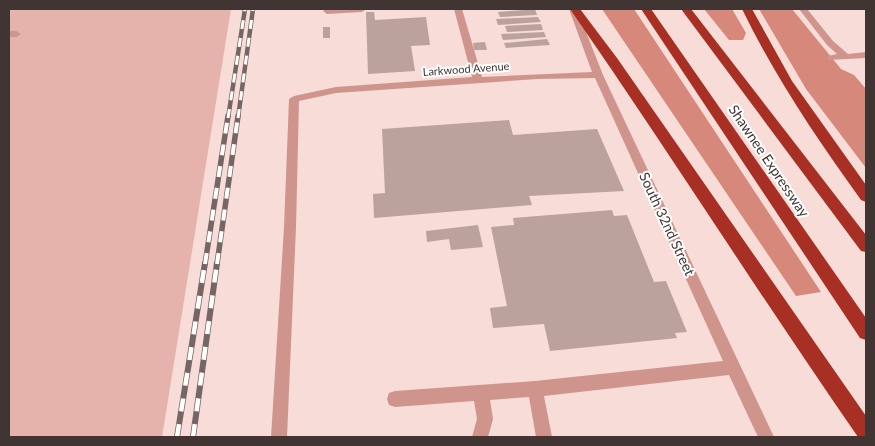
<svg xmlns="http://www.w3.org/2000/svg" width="875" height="446" font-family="Lato,sans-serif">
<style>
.green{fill:#e5b3ab}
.forest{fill:#d6887b}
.building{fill:#bba29d}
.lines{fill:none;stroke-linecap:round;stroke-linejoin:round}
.minor{fill:#cf958c;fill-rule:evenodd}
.highway{fill:#a72f23;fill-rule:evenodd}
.rail-far2-casing{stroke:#766663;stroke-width:4.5}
.rail-far1-casing{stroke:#766663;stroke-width:5.5}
.rail-casing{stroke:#766663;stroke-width:6}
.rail-far2{stroke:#fff;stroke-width:3;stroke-dasharray:9;stroke-linecap:butt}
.rail-far1{stroke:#fff;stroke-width:4;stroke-dasharray:11;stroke-linecap:butt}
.rail{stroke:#fff;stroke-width:4.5;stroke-dasharray:13;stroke-linecap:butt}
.labels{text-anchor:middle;stroke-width:4;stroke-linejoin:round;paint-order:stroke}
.far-street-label{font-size:11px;fill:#403533;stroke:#fff}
.street-label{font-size:14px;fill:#403533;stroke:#fff}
</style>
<rect width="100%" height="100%" fill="#f7dcd7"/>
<polygon class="green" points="9,9 231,9 162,437 9,437"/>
<g class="forest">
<polygon points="602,9 634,9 821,292 796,296"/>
<polygon points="704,9 732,9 746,33 743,40 729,40"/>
<polygon points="759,9 792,9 841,69 854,75 866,89 866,168 806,89"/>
</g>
<g class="building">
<polygon points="535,9 537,15 500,17 498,12"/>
<polygon points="366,12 374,12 375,20 426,17 430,45 411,46 415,71 368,74"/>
<polygon points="538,17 541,22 498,25 496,19"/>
<polygon points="541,24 543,30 507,32 505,26"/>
<rect x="323" y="27" width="7" height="11"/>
<polygon points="544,32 546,37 503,40 501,34"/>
<polygon points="547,39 550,45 506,48 504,43"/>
<polygon points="485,42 487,50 474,50 473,43"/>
<polygon points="509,120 513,135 597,129 624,191 529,196 532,205 374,218 373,194 385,193 382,129"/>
<polygon points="612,210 614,216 627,215 654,282 666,281 687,332 675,333 677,338 550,351 544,324 493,328 490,308 507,306 491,227 514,225 513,218"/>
<polygon points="478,225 483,247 451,250 449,239 427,242 426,231"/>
</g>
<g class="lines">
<g class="minor">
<polygon points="326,9 366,9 362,12 327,14 323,11"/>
<polygon points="454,9 462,9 482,77 592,72 569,9 577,9 603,75 774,437 758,437 729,375 544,396 552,437 536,437 529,397 490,400 493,419 488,437 472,437 477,419 474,401 395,407 389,405 387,399 389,393 395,391 535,381 723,361 595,78 537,79 336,93 299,101 296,227 287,437 271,437 284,227 289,99 294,96 336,87 472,77"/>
<polygon points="799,9 807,9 833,41 848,54 866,52 866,58 828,60 828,56 837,54 827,45"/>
<polygon points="9,31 16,31 21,34 16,37 9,37"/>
</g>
<g class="highway">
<path d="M570 9H580L617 58 866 416V437H858C760 296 668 150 570 9Z"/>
<polygon points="641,9 651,9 866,318 866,340 860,338"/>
<polygon points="681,9 691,9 866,235 866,252 861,251"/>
<path d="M742 9H752L792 81 866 185V202L861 200C817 139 775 77 742 9Z"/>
</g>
<g class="rail-far2-casing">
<g id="rail-far2">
<polyline points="228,118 245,9"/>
<polyline points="238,118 253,9"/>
</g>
</g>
<g class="rail-far1-casing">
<g id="rail-far1">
<polyline points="205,264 228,116"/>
<polyline points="217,264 238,116"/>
</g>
</g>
<g class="rail-casing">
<g id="rail">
<polyline points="177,437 205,263"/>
<polyline points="193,437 217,263"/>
</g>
</g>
<use href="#rail-far2" class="rail-far2"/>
<use href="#rail-far1" class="rail-far1"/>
<use href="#rail" class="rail"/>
</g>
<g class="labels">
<g class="far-street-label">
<text transform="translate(466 69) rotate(-4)" y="4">Larkwood Avenue</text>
</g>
<g class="street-label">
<text transform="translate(769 161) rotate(56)" y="5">Shawnee Expressway</text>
<text transform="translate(667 224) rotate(65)" y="5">South 32nd Street</text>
</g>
</g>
<rect width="875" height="446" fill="none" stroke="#403533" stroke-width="20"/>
</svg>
